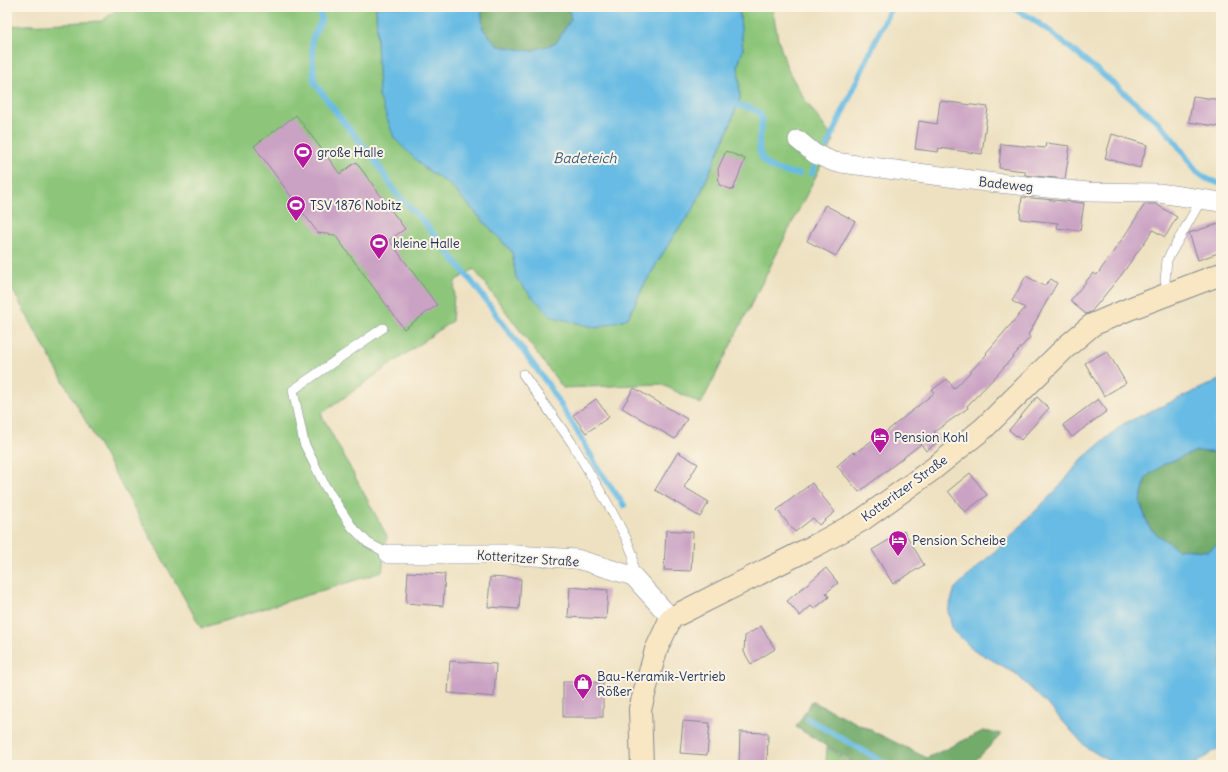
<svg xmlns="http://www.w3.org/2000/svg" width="1228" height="772" font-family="Delius,sans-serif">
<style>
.green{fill:#8dc67a;stroke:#547a6c}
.forest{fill:#72ab6a;stroke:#466d64}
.water{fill:#68bbe4;stroke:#4275a1}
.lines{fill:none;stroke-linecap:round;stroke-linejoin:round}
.stream{stroke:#68bbe4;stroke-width:6}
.building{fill:#caa2c4}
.lane-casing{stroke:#848890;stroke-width:10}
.street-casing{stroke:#848890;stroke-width:20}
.secondary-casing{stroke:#848890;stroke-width:24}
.lane{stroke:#fff;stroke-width:9}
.street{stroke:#fff;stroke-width:19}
.secondary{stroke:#f9e7c3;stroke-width:22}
.labels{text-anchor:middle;stroke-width:4;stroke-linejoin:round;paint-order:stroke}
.poi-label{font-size:13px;fill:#1b2f5e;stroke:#fcf5e5;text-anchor:start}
.street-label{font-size:13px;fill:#1b2f5e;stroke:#fcf5e5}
.water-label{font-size:14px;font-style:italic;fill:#325986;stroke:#fcf5e5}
</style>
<rect width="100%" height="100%" fill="#fcf5e5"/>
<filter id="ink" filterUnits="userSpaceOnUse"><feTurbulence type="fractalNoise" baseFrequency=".025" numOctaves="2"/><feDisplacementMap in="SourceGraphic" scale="8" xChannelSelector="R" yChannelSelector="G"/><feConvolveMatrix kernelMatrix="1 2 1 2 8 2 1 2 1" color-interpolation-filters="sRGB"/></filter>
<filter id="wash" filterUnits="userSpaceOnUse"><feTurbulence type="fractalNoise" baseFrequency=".012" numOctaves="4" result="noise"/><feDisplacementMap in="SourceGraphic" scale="16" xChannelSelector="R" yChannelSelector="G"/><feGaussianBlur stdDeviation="0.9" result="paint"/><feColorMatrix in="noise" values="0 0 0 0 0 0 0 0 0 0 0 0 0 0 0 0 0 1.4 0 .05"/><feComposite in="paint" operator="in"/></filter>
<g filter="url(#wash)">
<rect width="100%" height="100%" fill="#eee1c1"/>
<g class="green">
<polygon points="120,7 376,7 379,96 423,167 450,185 512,252 516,278 628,318 644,285 674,235 694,208 729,128 740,98 738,65 743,50 739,7 772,7 778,39 787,68 803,97 834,140 701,404 661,384 563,388 474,269 455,281 452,321 321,414 387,536 382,572 201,628 7,280 7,26 102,21"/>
<polygon points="827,748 853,765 826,765"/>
</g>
<g class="forest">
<polygon points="481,7 568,7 571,19 556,43 531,51 498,46 483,29"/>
<polygon points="1197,451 1221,453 1221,542 1208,551 1177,549 1150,529 1140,503 1146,477 1164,464"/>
<polygon points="812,701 927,758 983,731 1002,734 971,765 857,765 796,727"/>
</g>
<g class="water">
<polygon points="376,7 481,7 483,29 498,46 531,51 556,43 571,19 568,7 739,7 743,50 738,65 740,98 729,128 694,208 674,235 644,285 628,318 597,328 553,317 533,298 516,278 512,252 450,185 423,167 394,138 379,96"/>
<polygon points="1221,379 1221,453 1197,451 1164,464 1146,477 1140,503 1150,529 1177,549 1208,551 1221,542 1221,746 1194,765 1115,765 1086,747 1051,708 1015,673 973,649 953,631 948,611 955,588 1008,539 1060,486 1082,459 1123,424"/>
</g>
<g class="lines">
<g class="stream">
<polyline points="321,7 321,21 312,39 314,82 341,119 372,156 396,193 424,222 476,287 547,383 577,431 599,470 624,505"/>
<polyline points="1014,7 1019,12 1028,16 1048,30 1102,74 1158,122 1174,140 1197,172 1207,179 1221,184"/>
<path d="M737 105C744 107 756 108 760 114 765 123 759 133 759 142 758 168 778 172 799 174"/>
<polyline points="827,146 891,7"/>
<polyline points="811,174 814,168"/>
<polyline points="808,719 888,765"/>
</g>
</g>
<g id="blocks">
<g class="building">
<polygon points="1193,96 1221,100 1221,127 1189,122"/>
<polygon points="940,101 988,107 982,154 939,148 938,152 915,149 919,121 937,124"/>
<polygon points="296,115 340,174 356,162 405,229 389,240 437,305 404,329 335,235 318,233 254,146"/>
<polygon points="1112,134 1147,145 1140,168 1105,158"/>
<polygon points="1046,143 1070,146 1065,179 1025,175 1025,171 999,168 1001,144 1045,148"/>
<polygon points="726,151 745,159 733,190 719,185 718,169"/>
<polygon points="1022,197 1084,203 1080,231 1057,228 1058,223 1020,219"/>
<polygon points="1145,204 1156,204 1177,217 1165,237 1153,230 1122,274 1091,312 1086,314 1070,301 1093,273 1097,275 1125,235"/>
<polygon points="825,205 855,221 836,256 807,241"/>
<polygon points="1221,223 1221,252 1198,260 1189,233"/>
<polygon points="1026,276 1044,286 1051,279 1057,283 1028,335 1030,337 998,374 967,406 968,408 934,432 940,440 926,451 921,444 859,492 837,466 853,452 855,453 881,434 882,435 934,393 932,390 947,379 954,389 987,354 986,353 1025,308 1012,301"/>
<polygon points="1107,351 1126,383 1104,396 1085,363"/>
<polygon points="634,388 687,419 675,439 622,408"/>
<polygon points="1037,397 1049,408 1021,440 1009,430"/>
<polygon points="596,399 609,417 586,433 573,415"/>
<polygon points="1098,399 1107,411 1072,437 1063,425"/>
<polygon points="678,452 698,464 684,487 709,502 700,517 655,490"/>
<polygon points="970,473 987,495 965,512 948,491"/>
<polygon points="812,483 835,512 819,525 813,518 795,532 777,510"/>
<polygon points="666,530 693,532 691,571 664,570"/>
<polygon points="904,531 924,565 893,584 872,550"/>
<polygon points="826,568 838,583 826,593 829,597 814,609 811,606 800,616 787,601"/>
<polygon points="408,572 445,574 443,606 406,603"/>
<polygon points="490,577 521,579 519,609 488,607"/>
<polygon points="570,587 608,590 606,619 568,617"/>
<polygon points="761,626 775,649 751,664 744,652 745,636"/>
<polygon points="450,661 496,664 494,697 448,693"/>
<rect x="563" y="682" width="40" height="35"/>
<polygon points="683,721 710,723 707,755 680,753"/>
<polygon points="740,732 768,733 767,765 739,765"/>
</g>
</g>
</g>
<g filter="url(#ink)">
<use href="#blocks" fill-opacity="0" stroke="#848890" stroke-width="1"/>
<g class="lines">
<g class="lane-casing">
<g id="lane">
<polyline points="1169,294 1165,281 1167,260 1201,200"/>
<polyline points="383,328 293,390 304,443 325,486 352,527 368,543 389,554"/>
<polyline points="523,374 572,443 609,506 626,538 633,555 633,576"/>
</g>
</g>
<g class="street-casing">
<g id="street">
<polyline points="798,140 815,154 834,162 987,182 1088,192 1159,193 1221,202"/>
<polyline points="389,554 502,554 577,559 633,576 671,618"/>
</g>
</g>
<g class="secondary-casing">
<polyline id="secondary" points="642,765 640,709 656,650 671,618 818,544 862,520 933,469 984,428 1066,347 1092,325 1129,309 1221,274"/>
</g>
<use href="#lane" class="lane"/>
<use href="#street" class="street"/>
<use href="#secondary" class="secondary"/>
</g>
</g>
<defs>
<g id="stadium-pin" transform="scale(1)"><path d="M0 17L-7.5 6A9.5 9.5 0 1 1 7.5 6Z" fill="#b5179e" stroke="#fcf5e5"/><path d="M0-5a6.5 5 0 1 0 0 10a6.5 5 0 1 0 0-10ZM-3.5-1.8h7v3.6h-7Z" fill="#fff"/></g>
<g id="hotel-pin" transform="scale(1)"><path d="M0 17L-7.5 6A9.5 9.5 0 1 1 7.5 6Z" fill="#b5179e" stroke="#fcf5e5"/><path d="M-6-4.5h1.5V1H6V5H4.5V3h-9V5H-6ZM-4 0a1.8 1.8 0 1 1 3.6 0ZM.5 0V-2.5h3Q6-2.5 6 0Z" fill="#fff"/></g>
<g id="shop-pin" transform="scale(1)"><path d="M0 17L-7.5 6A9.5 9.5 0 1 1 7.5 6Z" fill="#b5179e" stroke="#fcf5e5"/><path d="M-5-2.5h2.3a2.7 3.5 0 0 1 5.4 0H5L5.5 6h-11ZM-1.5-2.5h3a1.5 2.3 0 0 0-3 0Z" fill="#fff"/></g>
</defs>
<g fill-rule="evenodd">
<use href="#stadium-pin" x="303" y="152"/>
<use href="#stadium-pin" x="296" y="205"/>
<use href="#stadium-pin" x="379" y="243"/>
<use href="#hotel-pin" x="880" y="437"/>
<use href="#hotel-pin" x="898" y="540"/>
<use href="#shop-pin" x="583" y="683"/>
</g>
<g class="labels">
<g class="poi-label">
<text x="317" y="157">große Halle</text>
<text x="310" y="210">TSV 1876 Nobitz</text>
<text x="393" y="248">kleine Halle</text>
<text x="894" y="442">Pension Kohl</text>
<text x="912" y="545">Pension Scheibe</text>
<text x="597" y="681">Bau-Keramik-Vertrieb<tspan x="597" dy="15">Rößer</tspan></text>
</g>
<g class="street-label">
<text transform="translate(1006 184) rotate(6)" y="5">Badeweg</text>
<text transform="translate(904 488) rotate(-36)" y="5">Kotteritzer Straße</text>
<text transform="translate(528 558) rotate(4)" y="5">Kotteritzer Straße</text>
</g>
<g class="water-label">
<text x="585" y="163">Badeteich</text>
</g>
</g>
<rect width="1228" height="772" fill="none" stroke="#fcf5e5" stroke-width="24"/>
</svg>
